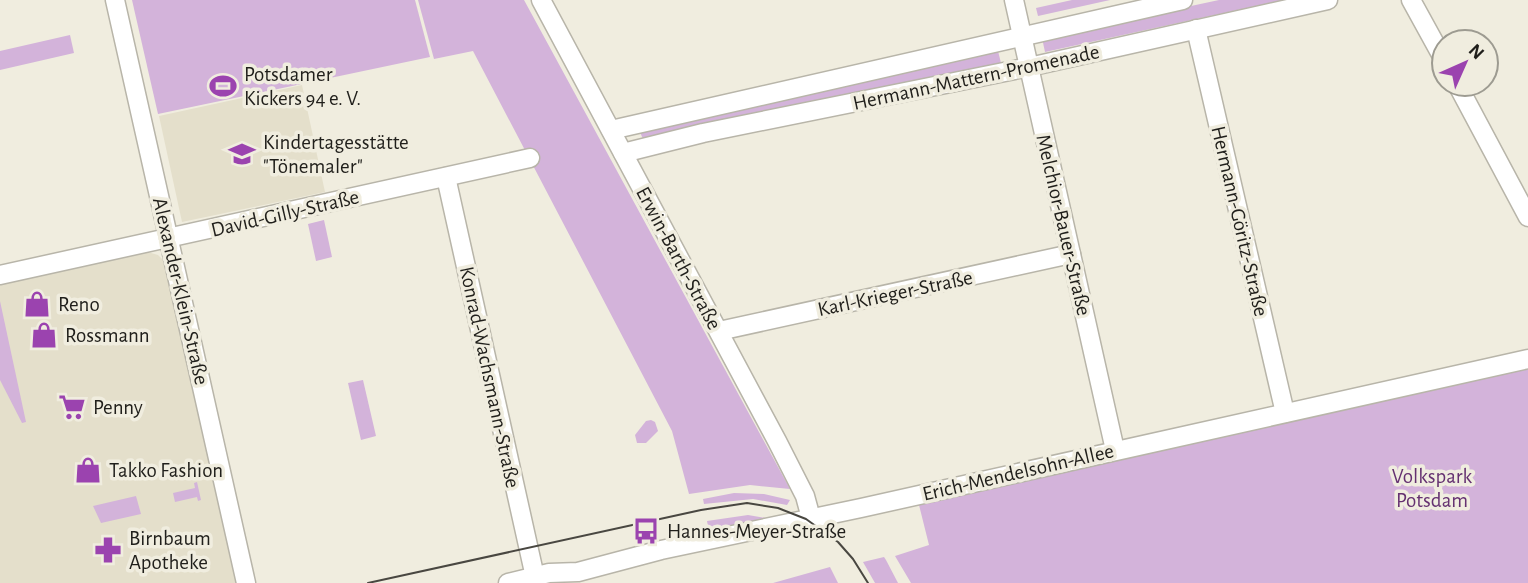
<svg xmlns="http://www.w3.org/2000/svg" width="1528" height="583" font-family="'Alegreya Sans',sans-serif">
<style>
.built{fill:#e4dfcb}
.green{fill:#d3b3da}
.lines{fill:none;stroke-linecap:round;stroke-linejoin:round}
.minor-casing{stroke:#b8b5a9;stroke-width:21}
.minor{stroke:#fff;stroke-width:18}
.tram{stroke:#494741;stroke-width:2}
.labels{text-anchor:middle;stroke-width:7;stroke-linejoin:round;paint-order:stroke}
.poi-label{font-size:21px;fill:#201f1b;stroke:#f0eddf;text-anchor:start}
.street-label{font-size:21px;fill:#201f1b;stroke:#f0eddf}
.park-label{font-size:21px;fill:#653171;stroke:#f0eddf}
</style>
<rect width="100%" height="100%" fill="#f0eddf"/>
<g class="built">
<polygon points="302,85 325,192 182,222 159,116"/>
<polygon points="144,251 158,255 168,265 239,583 0,583 0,285"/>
</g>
<g class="green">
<polygon points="132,0 415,0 430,57 158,114"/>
<polygon points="418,0 524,0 790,489 750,485 689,494 672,431 473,51 434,59"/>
<polygon points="1072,0 1110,0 1038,16 1036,8"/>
<polygon points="1219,0 1284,0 1045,52 1042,38"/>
<polygon points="70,35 74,53 0,70 0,51"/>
<polygon points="997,47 1001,63 644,141 638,128"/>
<polygon points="324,220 332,257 316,261 308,224"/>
<polygon points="0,301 26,422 22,423 0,380"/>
<polygon points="1528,369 1528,583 911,583 895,556 929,545 919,505"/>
<polygon points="363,380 376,436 361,440 348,383"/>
<polygon points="651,420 655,422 658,431 646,443 637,443 635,435 646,421"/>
<polygon points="197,482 201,500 198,501 197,497 175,502 173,493 195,488 194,483"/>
<polygon points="734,493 764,494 790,500 787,505 753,499 704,504 703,499"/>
<polygon points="136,496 141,514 101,523 93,506"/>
<polygon points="748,515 766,518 709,531 707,521"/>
<polygon points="884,557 886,560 898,583 875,583 863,562"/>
<polygon points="830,567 838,583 773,583"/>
</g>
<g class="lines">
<g class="minor-casing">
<g id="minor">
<polyline points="115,0 246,583"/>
<polyline points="541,0 777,441 805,496 811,518"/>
<polyline points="1014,0 1115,450"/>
<polyline points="1411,0 1444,60"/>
<polyline points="1196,29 1285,413"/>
<polyline points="1457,84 1528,217"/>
<polyline points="611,130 1183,0"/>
<polyline points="623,153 703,133 1029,67 1328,0"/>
<polyline points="446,177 535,577"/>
<polyline points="0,275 530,158"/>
<polyline points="719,331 1071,254"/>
<polyline points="508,583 549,573 578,572 661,550 861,508 1528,359"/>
</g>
</g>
<use href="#minor" class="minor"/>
<polyline class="tram" points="368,583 701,510 747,503 778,508 806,519 838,542 853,559 868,583"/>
</g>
<defs>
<g id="stadium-bare" transform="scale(2.1)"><path d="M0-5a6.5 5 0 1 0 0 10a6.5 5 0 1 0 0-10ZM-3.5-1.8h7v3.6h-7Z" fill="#9b43af" stroke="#f0eddf" stroke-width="2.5" paint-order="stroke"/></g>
<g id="school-bare" transform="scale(2.1)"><path d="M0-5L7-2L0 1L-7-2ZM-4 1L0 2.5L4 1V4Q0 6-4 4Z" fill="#9b43af" stroke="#f0eddf" stroke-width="2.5" paint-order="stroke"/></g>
<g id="shop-bare" transform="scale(2.1)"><path d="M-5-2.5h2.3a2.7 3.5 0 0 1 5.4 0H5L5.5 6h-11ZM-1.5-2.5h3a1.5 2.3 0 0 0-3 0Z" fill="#9b43af" stroke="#f0eddf" stroke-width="2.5" paint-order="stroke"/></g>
<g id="supermarket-bare" transform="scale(2.1)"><path d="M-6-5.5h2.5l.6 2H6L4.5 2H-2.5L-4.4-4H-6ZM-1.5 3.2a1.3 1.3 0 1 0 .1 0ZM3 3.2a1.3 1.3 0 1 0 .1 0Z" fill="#9b43af" stroke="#f0eddf" stroke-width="2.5" paint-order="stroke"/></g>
<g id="bus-bare" transform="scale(2.1)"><path d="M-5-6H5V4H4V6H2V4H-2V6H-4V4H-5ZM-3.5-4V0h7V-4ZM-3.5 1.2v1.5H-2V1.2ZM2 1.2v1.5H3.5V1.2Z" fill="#9b43af" stroke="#f0eddf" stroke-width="2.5" paint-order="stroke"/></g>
<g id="pharmacy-bare" transform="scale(2.1)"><path d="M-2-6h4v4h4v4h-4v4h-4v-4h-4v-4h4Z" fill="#9b43af" stroke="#f0eddf" stroke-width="2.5" paint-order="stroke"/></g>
</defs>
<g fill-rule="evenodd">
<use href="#stadium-bare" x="223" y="86"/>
<use href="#school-bare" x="242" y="154"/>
<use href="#shop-bare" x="37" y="304"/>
<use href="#shop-bare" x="44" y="335"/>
<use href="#supermarket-bare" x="72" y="407"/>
<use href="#shop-bare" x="88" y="470"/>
<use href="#bus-bare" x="646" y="531"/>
<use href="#pharmacy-bare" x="108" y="550"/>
</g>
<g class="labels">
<g class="poi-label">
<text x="244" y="81">Potsdamer<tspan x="244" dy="24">Kickers 94 e. V.</tspan></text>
<text x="263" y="149">Kindertagesstätte<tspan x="263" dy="24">"Tönemaler"</tspan></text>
<text x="58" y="311">Reno</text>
<text x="65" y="342">Rossmann</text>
<text x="93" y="414">Penny</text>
<text x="109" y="477">Takko Fashion</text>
<text x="667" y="538">Hannes-Meyer-Straße</text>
<text x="129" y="545">Birnbaum<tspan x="129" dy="24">Apotheke</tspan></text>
</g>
<g class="street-label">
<text transform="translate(976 77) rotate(-12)" y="7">Hermann-Mattern-Promenade</text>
<text transform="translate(285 213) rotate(-13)" y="7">David-Gilly-Straße</text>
<text transform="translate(1240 221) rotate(77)" y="7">Hermann-Göritz-Straße</text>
<text transform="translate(1064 225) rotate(77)" y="7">Melchior-Bauer-Straße</text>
<text transform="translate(679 258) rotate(62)" y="7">Erwin-Barth-Straße</text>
<text transform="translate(181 291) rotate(77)" y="7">Alexander-Klein-Straße</text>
<text transform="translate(895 293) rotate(-12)" y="7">Karl-Krieger-Straße</text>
<text transform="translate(490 377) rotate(78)" y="7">Konrad-Wachsmann-Straße</text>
<text transform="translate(1018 472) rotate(-13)" y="7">Erich-Mendelsohn-Allee</text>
</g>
<g class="park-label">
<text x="1432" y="483">Volkspark<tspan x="1432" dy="24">Potsdam</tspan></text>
</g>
</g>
<g transform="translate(1465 63) rotate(45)"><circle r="33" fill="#f0eddf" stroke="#9d9b91" stroke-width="2"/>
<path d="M0-5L12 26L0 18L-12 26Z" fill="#9b43af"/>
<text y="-10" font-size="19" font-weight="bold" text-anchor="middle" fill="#201f1b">N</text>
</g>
</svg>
